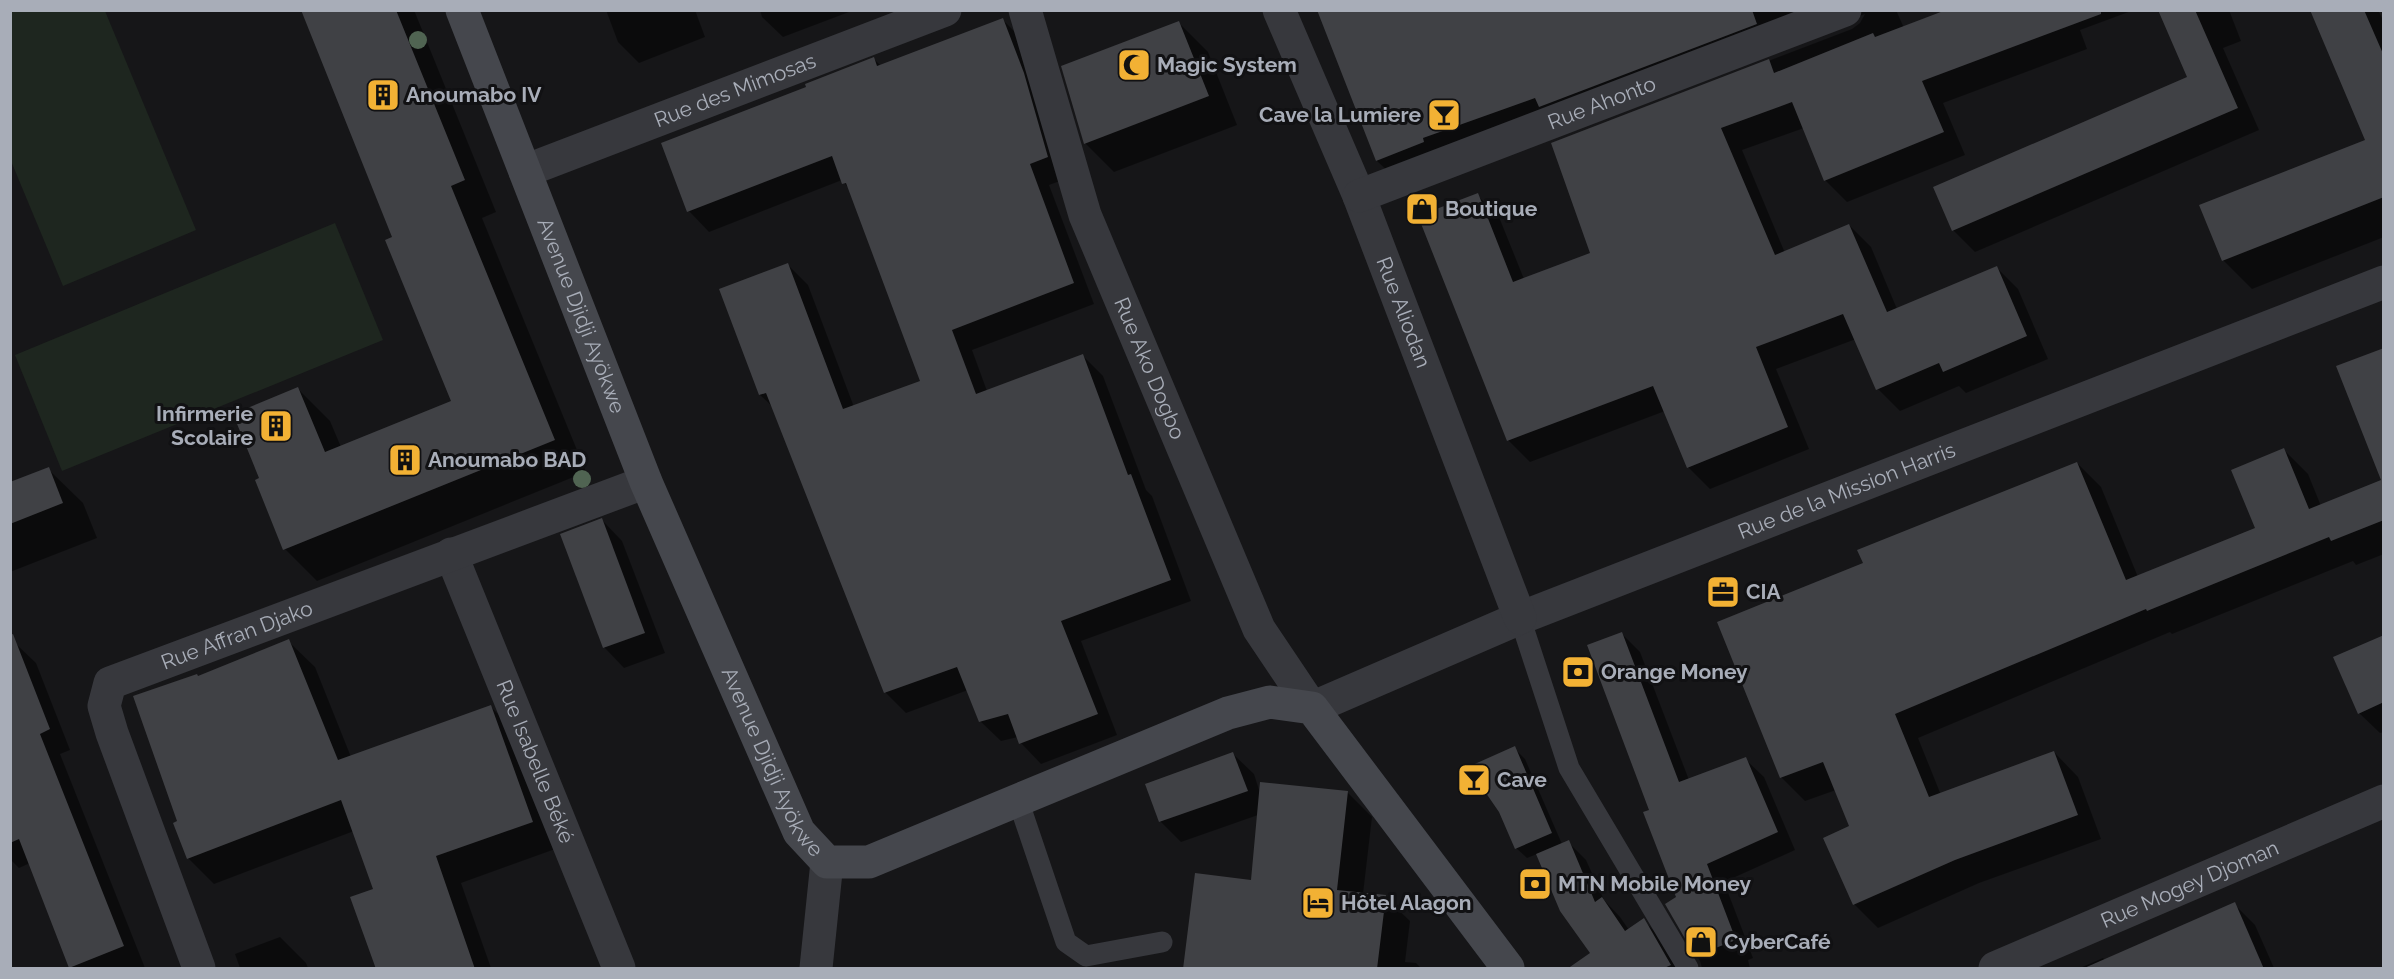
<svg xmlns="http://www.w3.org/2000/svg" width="2394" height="979" font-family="Raleway,sans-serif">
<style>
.green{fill:#1e261f}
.shadow{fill:#0007}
.building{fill:#404145}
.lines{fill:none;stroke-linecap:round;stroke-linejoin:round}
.lane{stroke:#37383d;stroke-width:21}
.street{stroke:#37383d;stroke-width:33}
.secondary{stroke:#45474d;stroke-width:33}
.tree{fill:#506452}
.labels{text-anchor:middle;stroke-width:6;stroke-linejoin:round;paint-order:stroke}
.poi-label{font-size:21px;font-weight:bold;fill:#a8adb8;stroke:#111113;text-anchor:start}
.street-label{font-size:21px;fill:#a8adb8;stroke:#111113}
</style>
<rect width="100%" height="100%" fill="#161618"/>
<g class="green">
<polygon points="10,11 105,11 196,230 63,286 11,161"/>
<polygon points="335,223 383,340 62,471 15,355"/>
</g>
<g class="shadow">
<polygon points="302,10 414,10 496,212 482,218 586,472 317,581 285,549 261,479 298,389 330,421 341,447 453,402 394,238"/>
<polygon points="606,10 695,10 705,37 639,63 618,42"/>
<polygon points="760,10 849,10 849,12 783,37 762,17"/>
<polygon points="1319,10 1896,10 1904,28 1951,10 2134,10 2080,30 2087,49 1943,103 1965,155 1847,202 1825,180 1804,128 1742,150 1785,253 1849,225 1871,247 1897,309 1996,267 2018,289 2048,359 1966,393 1959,386 1900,411 1878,389 1856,339 1776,369 1809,449 1710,489 1688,467 1665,411 1530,462 1508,440 1477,195 1499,217 1524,279 1592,254 1553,143 1852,29 1860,23 1865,14 1562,128 1399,182 1377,161"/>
<polygon points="2159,10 2229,10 2241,41 2223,48 2259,130 1975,252 1953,230 2189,78"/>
<polygon points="2311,10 2378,10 2384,22 2384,148"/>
<polygon points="1003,20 1023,40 1068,178 1049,185 1094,304 972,350 987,391 1083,356 1103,376 1146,490 1152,496 1191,601 1081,641 1117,735 1041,764 1021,743 1018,737 1001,741 980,721 968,690 906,713 886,693 774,408 760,395 721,290 788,265 808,285 854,407 922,382 850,190 842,180 709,232 689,211 808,88 874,59 881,66"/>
<polygon points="1179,23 1208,52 1237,125 1114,172 1085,143"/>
<polygon points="2384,157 2384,237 2252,289 2223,260"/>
<polygon points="2384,349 2384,554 2356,565 2353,561 2172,634 2170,632 1918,738 1941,795 2054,752 2078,777 2101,839 1979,883 1878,928 1854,904 1851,827 1836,790 1805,801 1781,777 1865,564 2077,463 2101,487 2138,577 2257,529 2284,450 2308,474 2321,506 2383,481"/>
<polygon points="48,469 83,503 97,538 10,572 10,483"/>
<polygon points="602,520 622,541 665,653 624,668 604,647"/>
<polygon points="1622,634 1640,652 1689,780 1745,759 1764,777 1795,850 1724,882 1753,958 1748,960 1750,968 1702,968 1700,961 1667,905 1677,898 1651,811"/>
<polygon points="2384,637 2384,732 2380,733 2359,713"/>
<polygon points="288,641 315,667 351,757 491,707 517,733 558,848 461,883 491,968 377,968 374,890 354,831 214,884 188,858 179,822 198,677"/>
<polygon points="15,643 36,663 70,750 60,754 145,968 72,968 30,863 19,868 10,859 10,644"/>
<polygon points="1514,748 1525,759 1562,844 1568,842 1586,860 1604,900 1620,917 1629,930 1643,920 1661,938 1679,968 1603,968 1537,854 1527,858 1516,848"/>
<polygon points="1233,754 1254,774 1260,793 1347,792 1372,817 1363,894 1385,897 1410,921 1405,962 1416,963 1421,968 1185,968 1252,881 1258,815 1181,842 1160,821"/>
<polygon points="2234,904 2255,925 2274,968 2080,968 2103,958 2105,960"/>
<polygon points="280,937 306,963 308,968 240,968 235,954"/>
</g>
<g class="building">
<polygon points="301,10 396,10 465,180 451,186 555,440 283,550 255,480 259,478 233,414 298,387 325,452 451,401 385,240 392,237"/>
<polygon points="1317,10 1752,10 1757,24 1539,107 1535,98 1423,138 1424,142 1376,161"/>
<polygon points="1946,10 2101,10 2101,14 1922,81 1944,132 1824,181 1792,102 1721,128 1775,255 1849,224 1887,312 1997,266 2027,336 1943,372 1939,363 1876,390 1843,314 1756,347 1788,427 1687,468 1653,386 1507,441 1418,216 1478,193 1513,282 1590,253 1551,143 1769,59 1774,73 1873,33 1875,37"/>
<polygon points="2158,10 2195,10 2238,108 1952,231 1933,187 2187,77"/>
<polygon points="2310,10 2364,10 2384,56 2384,197 2222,261 2199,205 2365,140"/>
<polygon points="1003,18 1024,73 1048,157 1030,164 1074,283 952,330 976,394 1083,354 1128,475 1131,474 1171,580 1061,621 1098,714 1019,744 1008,714 979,722 957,667 884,693 766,393 759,395 719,289 788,263 843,409 920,381 846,183 842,184 832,156 687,212 661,143 806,87 805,84 874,57 877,66"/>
<polygon points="1179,21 1209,96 1084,144 1061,66"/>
<polygon points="2384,348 2384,520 2331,541 2329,537 2147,611 2146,609 1895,714 1929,797 2054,751 2078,815 1955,860 1853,905 1823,838 1849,826 1823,762 1780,778 1717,622 1863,563 1857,550 2077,462 2126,580 2255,528 2231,470 2284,448 2309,509 2381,480 2336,366"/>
<polygon points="49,467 63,503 10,524 10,482"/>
<polygon points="602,518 645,633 603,648 560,534"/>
<polygon points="1622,632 1679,782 1746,757 1778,832 1707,864 1736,940 1695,956 1665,904 1676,897 1643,812 1649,810 1587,645"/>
<polygon points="13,634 50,729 40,734 124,946 69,968 19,839 10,843 10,635"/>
<polygon points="2384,635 2384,702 2358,714 2333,657"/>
<polygon points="289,639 338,760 491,705 533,822 436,856 475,969 376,969 350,897 373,889 341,800 187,859 173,823 177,821 133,696 197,674 198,676"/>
<polygon points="1515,746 1552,833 1515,849 1499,812 1468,767"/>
<polygon points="1233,752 1248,791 1159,822 1145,784"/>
<polygon points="1260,782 1348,791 1337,890 1386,895 1377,969 1183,969 1195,873 1251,880"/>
<polygon points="1569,840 1595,902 1602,897 1625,931 1644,918 1671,965 1662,969 1567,969 1590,953 1560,911 1536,854"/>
<polygon points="2235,902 2264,969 2082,969"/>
</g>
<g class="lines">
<g class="lane">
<polyline points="1520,618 1569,768 1688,968"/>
<polyline points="1018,800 1066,942 1086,956 1162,942"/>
</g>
<g class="street">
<path id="s1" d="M1025 10 1085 215 1259 629 1312 708 1520 618 2384 282"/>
<path id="s2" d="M1279 10 1359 196 1520 618"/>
<path id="s3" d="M525 171 945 10"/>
<path id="s4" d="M1359 196 1845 10"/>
<path id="s5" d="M451 554 619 968"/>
<path id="s6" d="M199 968 112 733 104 706 110 683 646 482"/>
<polyline points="816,968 827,862"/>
<path id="s7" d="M1995 968 2384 801"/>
</g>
<path class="secondary" id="s8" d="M462 10 646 482 799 832 827 862H869L1228 713 1270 702 1312 708 1508 968"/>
</g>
<g class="tree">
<circle cx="418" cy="40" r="9"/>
<circle cx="582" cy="479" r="9"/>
</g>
<defs>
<g id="mosque-square" transform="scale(1.725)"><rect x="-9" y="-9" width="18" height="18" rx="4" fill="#f2b134" stroke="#111113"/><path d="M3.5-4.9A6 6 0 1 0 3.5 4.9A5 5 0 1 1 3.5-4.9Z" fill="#111"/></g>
<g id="building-square" transform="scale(1.725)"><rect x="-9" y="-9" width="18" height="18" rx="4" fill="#f2b134" stroke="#111113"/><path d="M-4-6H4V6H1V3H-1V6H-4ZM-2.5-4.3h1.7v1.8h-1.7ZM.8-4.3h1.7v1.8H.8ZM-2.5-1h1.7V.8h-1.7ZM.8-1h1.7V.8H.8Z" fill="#111"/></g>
<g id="bar-square" transform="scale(1.725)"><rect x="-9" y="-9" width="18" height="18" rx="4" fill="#f2b134" stroke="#111113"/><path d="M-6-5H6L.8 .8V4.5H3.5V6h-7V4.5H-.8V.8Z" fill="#111"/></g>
<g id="shop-square" transform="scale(1.725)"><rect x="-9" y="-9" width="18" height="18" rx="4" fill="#f2b134" stroke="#111113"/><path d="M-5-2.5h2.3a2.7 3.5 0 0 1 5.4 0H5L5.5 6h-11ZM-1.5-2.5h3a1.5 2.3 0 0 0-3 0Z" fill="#111"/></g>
<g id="office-square" transform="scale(1.725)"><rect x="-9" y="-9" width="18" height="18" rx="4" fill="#f2b134" stroke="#111113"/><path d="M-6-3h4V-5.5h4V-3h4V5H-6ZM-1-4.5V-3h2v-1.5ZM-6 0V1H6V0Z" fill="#111"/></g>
<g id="bank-square" transform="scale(1.725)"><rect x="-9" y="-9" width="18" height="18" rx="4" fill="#f2b134" stroke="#111113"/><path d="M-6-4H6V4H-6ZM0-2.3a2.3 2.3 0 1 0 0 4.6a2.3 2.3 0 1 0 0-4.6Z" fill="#111"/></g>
<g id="hotel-square" transform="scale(1.725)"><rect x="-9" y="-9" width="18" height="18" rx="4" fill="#f2b134" stroke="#111113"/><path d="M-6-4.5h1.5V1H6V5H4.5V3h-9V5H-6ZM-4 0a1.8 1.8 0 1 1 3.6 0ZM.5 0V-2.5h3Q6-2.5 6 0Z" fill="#111"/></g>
</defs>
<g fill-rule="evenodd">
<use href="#mosque-square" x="1134" y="65"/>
<use href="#building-square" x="383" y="95"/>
<use href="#bar-square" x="1444" y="115"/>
<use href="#shop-square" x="1422" y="209"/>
<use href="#building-square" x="276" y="426"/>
<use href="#building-square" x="405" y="460"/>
<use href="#office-square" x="1723" y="592"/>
<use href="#bank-square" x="1578" y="672"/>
<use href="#bar-square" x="1474" y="780"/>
<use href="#bank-square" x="1535" y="884"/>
<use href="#hotel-square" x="1318" y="903"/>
<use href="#shop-square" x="1701" y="942"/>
</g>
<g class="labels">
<g class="poi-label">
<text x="1157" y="72">Magic System</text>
<text x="406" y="102">Anoumabo IV</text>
<text x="1421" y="122" text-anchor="end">Cave la Lumiere</text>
<text x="1445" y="216">Boutique</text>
<text x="253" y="421" text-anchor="end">Infirmerie<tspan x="253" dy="24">Scolaire</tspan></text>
<text x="428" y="467">Anoumabo BAD</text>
<text x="1746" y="599">CIA</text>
<text x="1601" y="679">Orange Money</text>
<text x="1497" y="787">Cave</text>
<text x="1558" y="891">MTN Mobile Money</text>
<text x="1341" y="910">Hôtel Alagon</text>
<text x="1724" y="949">CyberCafé</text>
</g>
<g class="street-label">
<text dy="7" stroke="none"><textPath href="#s3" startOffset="225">Rue des Mimosas</textPath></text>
<text dy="7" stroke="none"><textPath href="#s4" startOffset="260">Rue Ahonto</textPath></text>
<text dy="7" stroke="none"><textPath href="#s2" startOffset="327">Rue Aliodan</textPath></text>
<text dy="7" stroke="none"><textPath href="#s8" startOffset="328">Avenue Djidji Ayökwe</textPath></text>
<text dy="7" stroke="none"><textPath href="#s1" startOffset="380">Rue Ako Dogbo</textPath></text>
<text dy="7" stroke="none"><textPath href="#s1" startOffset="1335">Rue de la Mission Harris</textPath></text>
<text dy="7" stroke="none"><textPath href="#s6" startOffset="438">Rue Affran Djako</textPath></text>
<text dy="7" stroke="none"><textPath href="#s5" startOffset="224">Rue Isabelle Béké</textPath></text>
<text dy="7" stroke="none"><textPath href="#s8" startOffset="814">Avenue Djidji Ayökwe</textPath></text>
<text dy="7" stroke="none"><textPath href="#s7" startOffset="212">Rue Mogey Djoman</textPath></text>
</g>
</g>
<rect width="2394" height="979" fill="none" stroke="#a8adb8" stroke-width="24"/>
</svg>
